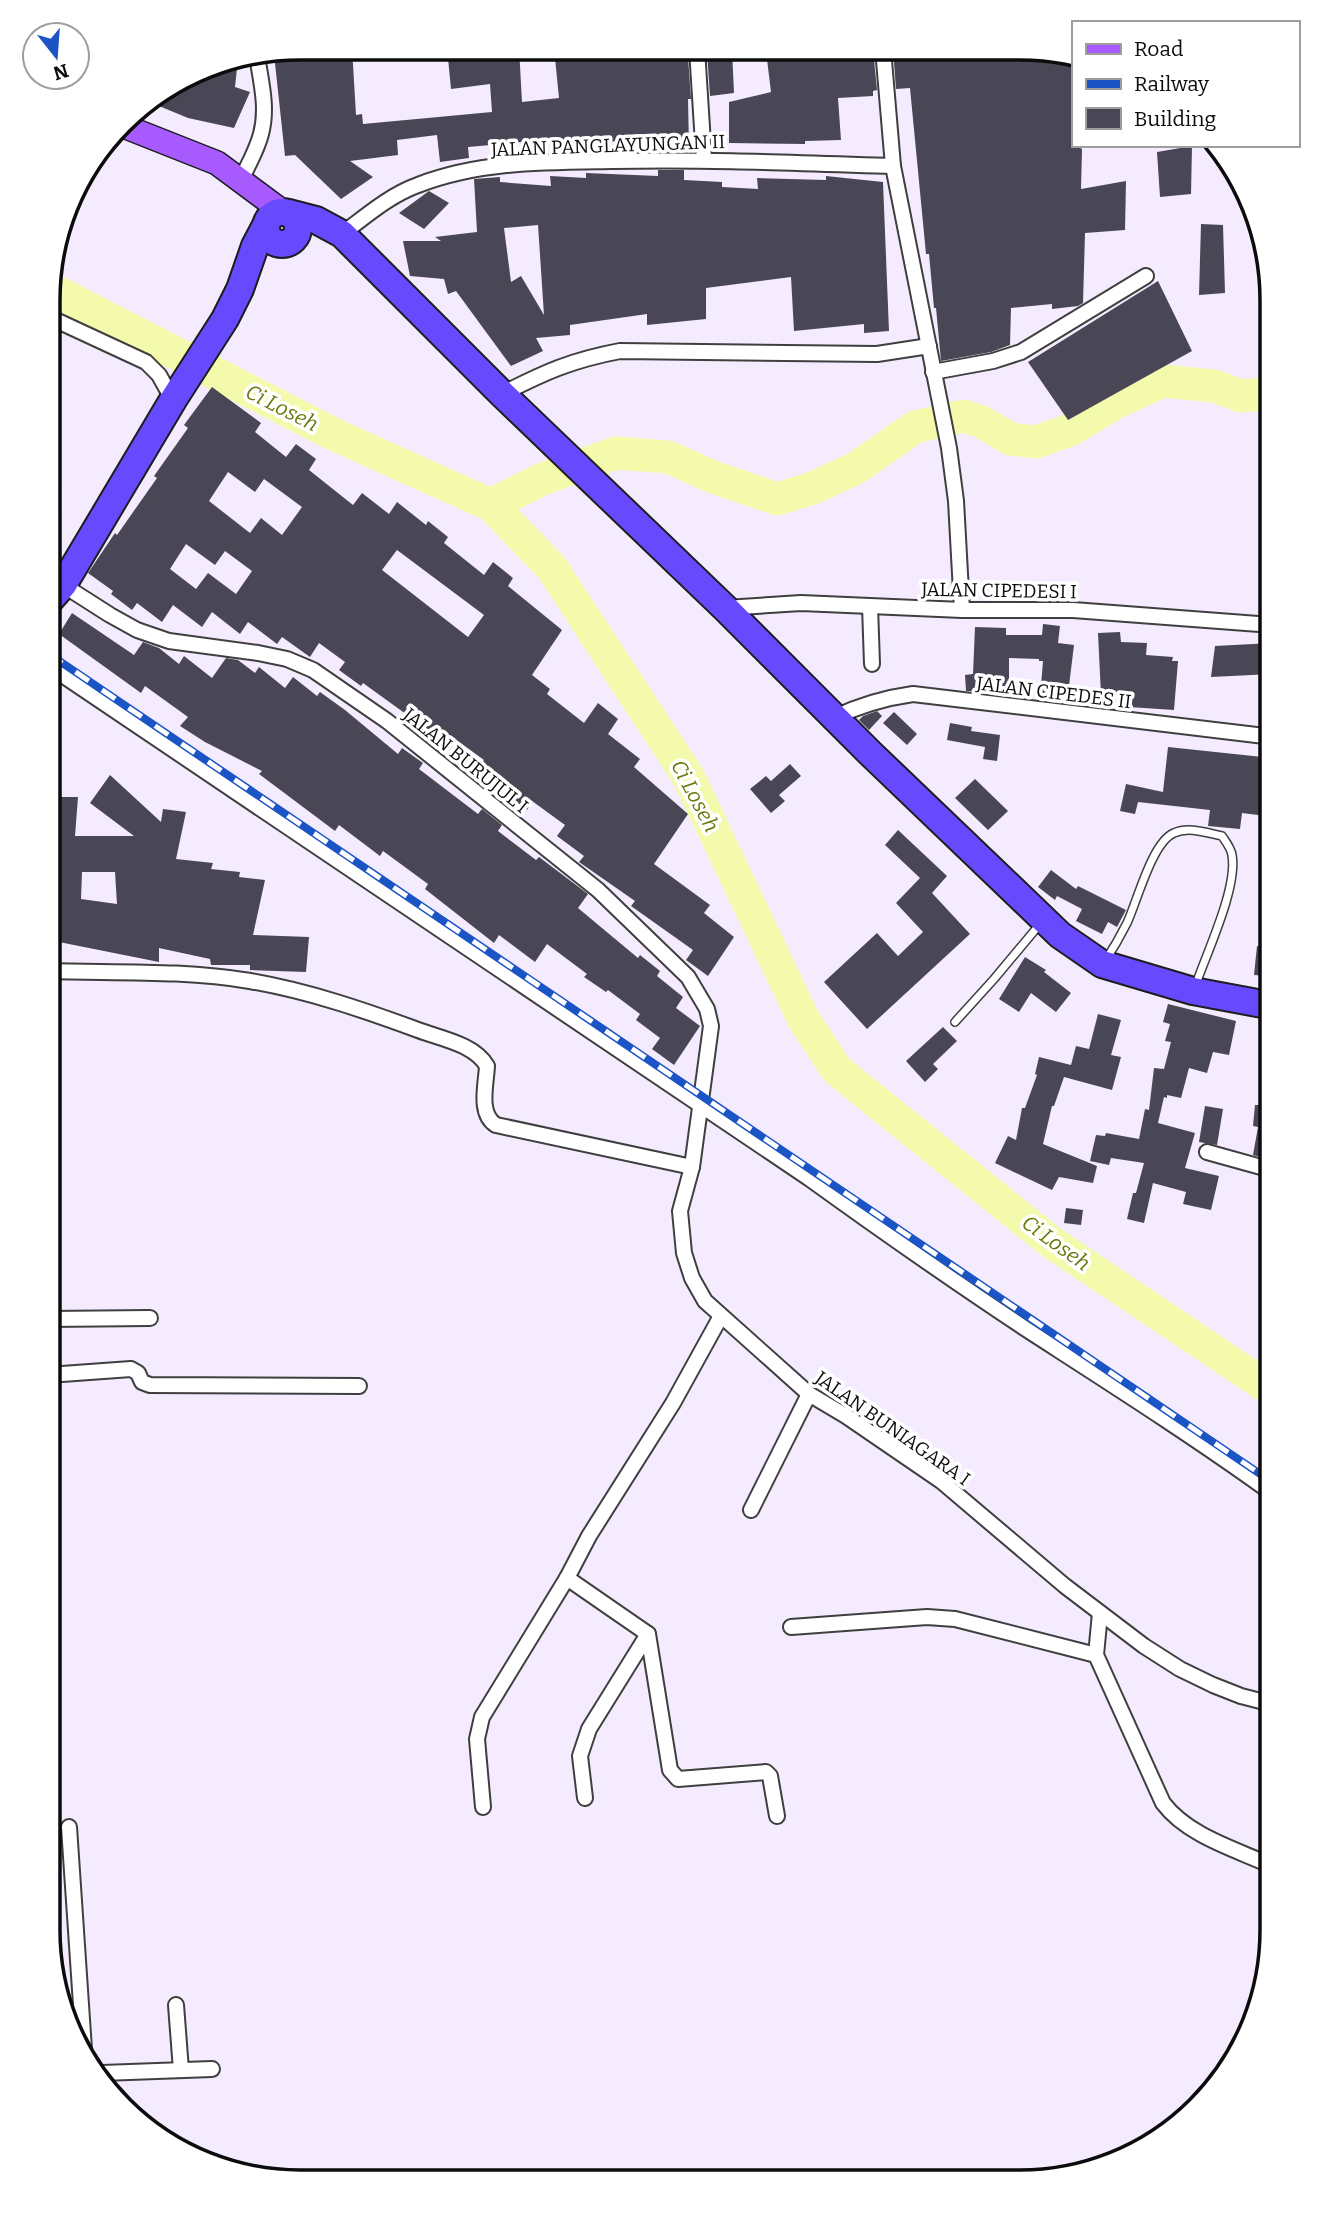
<svg xmlns="http://www.w3.org/2000/svg" width="1320" height="2230" font-family="Bitter,serif">
<style>
.lines{fill:none;stroke-linecap:round;stroke-linejoin:round}
.river{stroke:#f4faab;stroke-width:33}
.building{fill:#494755;fill-rule:evenodd}
.lane-casing{stroke:#3f3f3f;stroke-width:10}
.street-casing{stroke:#3f3f3f;stroke-width:18}
.primary-casing{stroke:#1d1d1d;stroke-width:26}
.highway-casing{stroke:#1d1d1d;stroke-width:30}
.lane{stroke:#fff;stroke-width:7}
.street{stroke:#fff;stroke-width:14}
.primary{stroke:#a75bff;stroke-width:23}
.highway{stroke:#6749fe;stroke-width:26}
.rail-casing{stroke:#1b54c5;stroke-width:8}
.rail{stroke:#fff;stroke-width:5;stroke-dasharray:16;stroke-linecap:butt}
.labels{text-anchor:middle;stroke-width:7;stroke-linejoin:round;paint-order:stroke}
.street-label{font-size:19px;fill:#0c0c0c;stroke:#fff}
.water-label{font-size:21px;font-style:italic;fill:#69790e;stroke:#fff}
.rim{fill:none;stroke:#0c0c0c;stroke-width:3.5}
</style>
<rect width="100%" height="100%" fill="#f5ebff"/>
<g class="lines">
<g class="river">
<polyline points="49,288 333,434 491,505 552,568 689,778 804,1020 837,1070 1051,1242 1272,1390"/>
<polyline points="491,505 542,479 616,453 668,457 713,477 777,499 813,488 856,468 915,427 963,416 980,421 1011,439 1036,442 1070,430 1115,403 1163,381 1214,386 1241,396 1265,394 1273,390"/>
</g>
</g>
<g class="building">
<polygon points="352,48 356,115 362,114 363,124 492,112 490,84 451,89 447,48 519,48 522,102 559,98 554,48 626,48 626,52 661,49 662,61 688,57 691,99 688,99 689,148 684,148 684,151 656,151 656,145 609,141 578,145 577,140 535,146 534,141 468,147 469,158 440,162 437,135 397,140 398,155 350,161 373,177 341,199 295,155 285,156 274,54"/>
<polygon points="794,49 873,49 877,90 873,91 873,96 838,98 841,140 805,141 805,144 729,143 729,102 771,92 766,51"/>
<polygon points="893,49 1054,49 1073,58 1073,145 1080,145 1082,150 1081,189 1126,181 1125,230 1085,233 1083,303 1078,306 1052,309 1052,304 1011,308 1010,345 991,352 941,361 936,308 934,308 929,254 926,254 910,88 896,89"/>
<polygon points="732,50 734,93 710,96 707,52"/>
<polygon points="238,59 235,87 250,92 234,128 188,118 147,101 203,66"/>
<polygon points="1192,146 1191,194 1160,197 1157,152"/>
<path d="M658 170H684V180L722 182V187L758 189 757 178 826 180V176L883 182 889 331 864 333V324L794 331 791 277 706 288V319L647 325V314L570 325V335L536 338 543 351 511 366 456 291 448 294 444 279 410 276 403 241H441L435 237 477 232 474 179 500 177V182L551 186 550 176 586 178V173L658 176ZM538 225 544 315 521 276 511 282 504 228Z"/>
<polygon points="429,191 449,203 424,229 399,213"/>
<polygon points="1201,224 1223,225 1225,293 1199,295"/>
<polygon points="1158,281 1192,351 1068,420 1028,362"/>
<path d="M212 387 261 423 255 432 286 457 296 444 316 459 309 470 353 505 362 493 389 514 397 502 426 525 428 521 448 537 444 543 484 575 493 562 513 578 508 586 562 630 532 675 550 689 547 694 584 723 598 703 618 719 608 734 640 759 634 767 688 814 654 864 710 905 704 913 734 937 708 976 686 960 693 950 631 906 635 901 579 862 584 856 557 836 565 825 532 801 527 810 505 794 506 792 477 770 484 760 451 736 446 743 363 683 361 686 339 670 345 662 319 643 310 657 282 637 277 644 248 622 240 634 212 612 202 627 173 605 162 622 137 603 132 610 111 594 113 591 88 573 115 533 117 535 157 478 154 476 188 428 184 425ZM228 472 255 492 264 479 302 507 282 535 261 518 250 533 209 501ZM186 544 215 565 225 551 252 571 236 594 208 573 196 589 170 569ZM397 550 484 615 468 637 382 570Z"/>
<polygon points="72,613 134,655 143,642 159,648 179,664 184,656 212,678 226,658 238,660 255,673 259,667 285,688 293,677 317,696 320,692 345,710 398,754 402,748 423,763 419,769 478,814 482,809 502,825 498,831 536,860 539,857 588,894 578,908 638,958 640,955 660,971 657,976 683,997 676,1008 700,1026 674,1065 652,1049 660,1038 636,1020 640,1014 608,990 606,992 584,977 587,974 547,944 535,962 499,935 494,943 425,889 428,884 383,851 380,856 339,825 335,831 259,774 262,771 205,742 180,726 188,717 145,686 141,693 59,634"/>
<polygon points="1043,624 1060,626 1058,643 1074,645 1068,694 1064,693 1063,700 1040,698 1043,661 1039,661 1039,659 1009,658 1009,694 966,691 965,675 973,674 975,627 1006,628 1006,635 1042,635"/>
<polygon points="1120,632 1121,642 1147,643 1146,655 1173,657 1172,661 1178,661 1174,710 1129,707 1130,696 1101,695 1098,633"/>
<polygon points="1273,643 1273,674 1211,677 1215,646"/>
<polygon points="877,711 882,716 869,730 859,720 863,716"/>
<polygon points="894,712 917,734 907,745 883,723"/>
<polygon points="950,723 972,727 971,731 1000,735 997,761 983,759 985,747 947,740"/>
<polygon points="1168,747 1273,758 1273,817 1242,813 1240,829 1208,826 1210,810 1138,802 1135,814 1120,811 1126,784 1163,792"/>
<polygon points="790,764 801,776 779,795 785,801 771,813 750,789 766,776 771,781"/>
<path d="M110 775 161 822 163 809 186 812 176 859 213 863 211 869 240 872 239 877 265 880 253 935 309 937 306 972 250 970V965H211L210 959 159 948V962L49 940V847H53L50 797H78L75 836H134L90 803ZM82 872H115L117 904 81 899Z"/>
<polygon points="975,779 1008,811 988,830 955,798"/>
<polygon points="898,830 947,876 932,893 970,934 867,1029 824,982 877,933 898,956 923,932 896,903 920,878 885,845"/>
<polygon points="1051,870 1076,889 1078,886 1126,910 1117,927 1108,922 1102,934 1076,921 1082,909 1057,896 1055,900 1038,887"/>
<polygon points="1257,946 1271,948 1269,976 1254,975"/>
<polygon points="1025,957 1046,970 1044,972 1071,993 1056,1012 1031,993 1019,1012 999,999"/>
<polygon points="1168,1004 1236,1021 1229,1055 1213,1052 1207,1073 1189,1068 1181,1098 1167,1095 1167,1098 1164,1097 1158,1123 1195,1133 1185,1168 1219,1176 1211,1210 1183,1204 1186,1192 1153,1183 1144,1223 1127,1219 1133,1193 1136,1193 1144,1163 1111,1158 1109,1165 1090,1161 1096,1135 1105,1136 1106,1133 1139,1139 1145,1109 1149,1110 1154,1068 1164,1069 1171,1042 1165,1041 1170,1024 1163,1022"/>
<polygon points="1098,1014 1121,1020 1111,1055 1121,1057 1112,1090 1064,1077 1054,1106 1052,1106 1043,1144 1097,1166 1093,1183 1059,1177 1052,1190 995,1163 1008,1136 1016,1140 1022,1108 1025,1108 1037,1075 1035,1074 1039,1057 1071,1065 1076,1046 1089,1049"/>
<polygon points="943,1027 957,1041 933,1064 938,1069 925,1082 906,1061"/>
<polygon points="1265,1090 1272,1091 1272,1160 1253,1155 1258,1127 1253,1126 1255,1105 1262,1105"/>
<polygon points="1205,1106 1223,1109 1217,1145 1199,1142"/>
<polygon points="1066,1208 1083,1210 1081,1225 1064,1223"/>
</g>
<g class="lines">
<g class="lane-casing">
<g id="lane">
<path d="M1105 961C1113 949 1120 937 1127 923 1137 902 1152 842 1174 833 1189 826 1207 833 1222 836 1226 842 1231 848 1232 855 1238 888 1206 954 1195 987"/>
<polyline points="955,1022 994,979 1040,924"/>
</g>
</g>
<g class="street-casing">
<g id="street">
<polyline points="697,49 704,159"/>
<polyline points="883,49 893,166 949,448 956,501 962,610"/>
<path d="M241 180C248 165 257 150 261 134 268 108 261 82 257 56"/>
<path d="M342 234C366 216 390 195 418 185 480 161 545 162 612 161 706 159 799 163 893 166"/>
<polyline points="49,317 146,362 159,375 173,400"/>
<polyline points="933,372 993,361 1021,352 1146,276"/>
<path d="M502 394C545 372 572 360 620 351L877 354 929 346"/>
<polyline points="63,585 110,615 137,630 169,641 258,653 287,659 313,670 387,721 598,890 688,977 707,1009 711,1026 692,1167 680,1211 684,1253 692,1278 705,1301 809,1394 846,1416 941,1481 1065,1586 1144,1646 1180,1669 1213,1685 1241,1696 1272,1704"/>
<polyline points="870,606 872,664"/>
<polyline points="725,608 801,603 962,610 1073,610 1273,625"/>
<path d="M49 666 810 1179C882 1231 955 1282 1029 1331 1111 1384 1193 1436 1272 1493"/>
<path d="M833 718C860 705 884 698 913 694L1273 737"/>
<path d="M48 971C116 973 184 970 250 981 308 991 364 1010 418 1030 442 1039 474 1044 487 1066 486 1085 478 1114 496 1125L692 1167"/>
<polyline points="1207,1152 1272,1170"/>
<polyline points="721,1316 673,1403 589,1536 567,1578 648,1634 670,1770 678,1779 766,1772 770,1776 777,1816"/>
<polyline points="48,1319 150,1318"/>
<polyline points="48,1375 131,1369 138,1373 142,1382 150,1385 359,1386"/>
<polyline points="751,1510 809,1394"/>
<path d="M1100 1613 1096 1655 1163 1803C1188 1836 1235 1849 1272 1866"/>
<polyline points="791,1627 927,1617 955,1619 1096,1655"/>
<polyline points="585,1798 580,1756 589,1729 648,1634"/>
<polyline points="483,1807 477,1739 482,1717 567,1578"/>
<polyline points="69,1827 84,2049"/>
<polyline points="176,2005 181,2070"/>
<polyline points="102,2073 212,2069"/>
</g>
</g>
<g class="primary-casing">
<polyline id="primary" points="121,125 217,163 283,212"/>
</g>
<g class="highway-casing">
<g id="highway">
<circle cx="282" cy="228" r="16"/>
<polyline points="289,213 316,220 342,234 502,394 725,608 870,753 1060,935 1102,964 1193,991 1273,1006"/>
<polyline points="49,601 63,585 173,400 225,319 240,289 255,246 265,227"/>
</g>
</g>
<use href="#lane" class="lane"/>
<use href="#street" class="street"/>
<use href="#primary" class="primary"/>
<use href="#highway" class="highway"/>
<g class="rail-casing">
<polyline id="rail" points="49,654 1272,1482"/>
</g>
<use href="#rail" class="rail"/>
</g>
<g class="labels">
<g class="street-label">
<text transform="translate(608 145) rotate(-2)" y="7">JALAN PANGLAYUNGAN II</text>
<text transform="translate(999 590) rotate(1)" y="7">JALAN CIPEDESI I</text>
<text transform="translate(1054 692) rotate(7)" y="7">JALAN CIPEDES II</text>
<text transform="translate(466 760) rotate(39)" y="7">JALAN BURUJUL I</text>
<text transform="translate(893 1428) rotate(35)" y="7">JALAN BUNIAGARA I</text>
</g>
<g class="water-label">
<text transform="translate(282 408) rotate(27)" y="7">Ci Loseh</text>
<text transform="translate(695 796) rotate(62)" y="7">Ci Loseh</text>
<text transform="translate(1056 1243) rotate(36)" y="7">Ci Loseh</text>
</g>
</g>
<path d="M0 0H1320V2230H0ZM300 60H1020A240 240 0 0 1 1260 300V1930A240 240 0 0 1 1020 2170H300A240 240 0 0 1 60 1930V300A240 240 0 0 1 300 60Z" fill="#fff" fill-rule="evenodd"/>
<path class="rim" d="M300 60H1020A240 240 0 0 1 1260 300V1930A240 240 0 0 1 1020 2170H300A240 240 0 0 1 60 1930V300A240 240 0 0 1 300 60Z"/>
<rect x="1072" y="21" width="228" height="126" fill="#ffffff" stroke="#9e9e9e" stroke-width="2"/>
<rect x="1086" y="44" width="35" height="10" fill="#a75bff" stroke="#9e9e9e" stroke-width="2"/>
<text x="1134" y="56" font-size="21" fill="#0c0c0c">Road</text>
<rect x="1086" y="79" width="35" height="10" fill="#1b54c5" stroke="#9e9e9e" stroke-width="2"/>
<text x="1134" y="91" font-size="21" fill="#0c0c0c">Railway</text>
<rect x="1086" y="108" width="35" height="21" fill="#494755" stroke="#9e9e9e" stroke-width="2"/>
<text x="1134" y="126" font-size="21" fill="#0c0c0c">Building</text>
<g transform="translate(56 56) rotate(163)"><circle r="33" fill="#ffffff" stroke="#9e9e9e" stroke-width="2"/>
<path d="M0-5L12 26L0 18L-12 26Z" fill="#1b54c5"/>
<text y="-10" font-size="19" font-weight="bold" text-anchor="middle" fill="#0c0c0c">N</text>
</g>
</svg>
